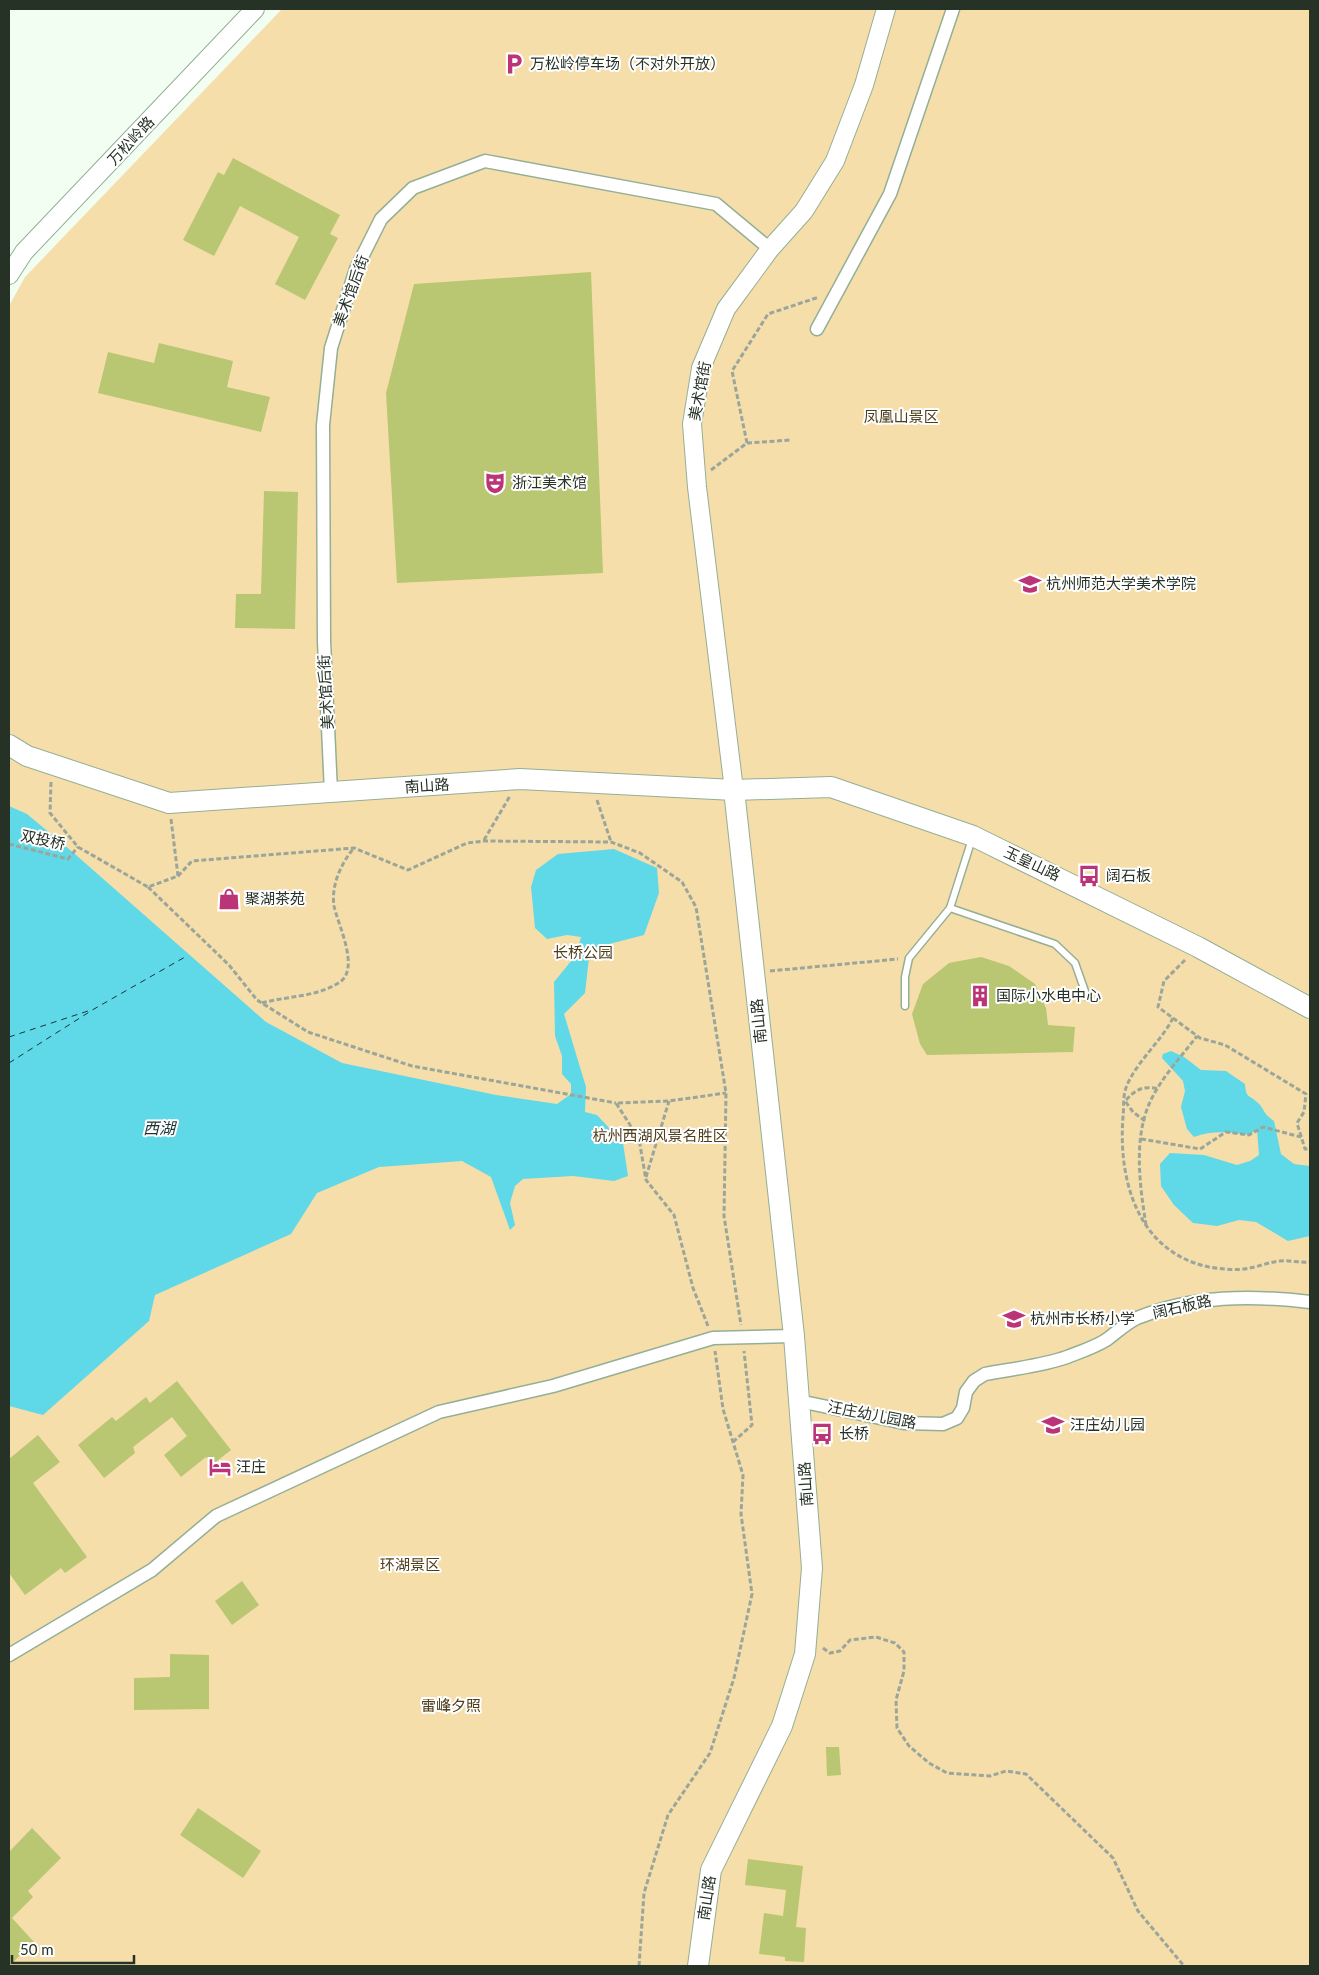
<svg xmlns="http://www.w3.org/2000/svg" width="1319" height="1975" font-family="Lato,'Noto Sans SC',sans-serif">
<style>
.green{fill:#f6deaa}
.water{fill:#5fd8e8}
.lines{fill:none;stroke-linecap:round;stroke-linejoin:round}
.ferry{stroke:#1d3336;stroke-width:1;stroke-dasharray:6 5;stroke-linecap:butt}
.building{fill:#b9c672}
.lane-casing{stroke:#94af95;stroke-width:9}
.street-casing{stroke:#94af95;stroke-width:15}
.secondary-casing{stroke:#94af95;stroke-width:20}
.primary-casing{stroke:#94af95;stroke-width:22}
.path{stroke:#9ba69b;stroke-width:3;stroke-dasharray:5 2.5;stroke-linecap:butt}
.lane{stroke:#fff;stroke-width:6}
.street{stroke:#fff;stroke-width:12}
.secondary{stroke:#fff;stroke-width:18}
.primary{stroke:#fff;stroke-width:20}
.labels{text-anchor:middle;stroke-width:4;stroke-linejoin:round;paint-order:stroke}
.poi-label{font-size:15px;fill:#273227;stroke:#fff;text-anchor:start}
.street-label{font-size:15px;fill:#273227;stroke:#fff}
.park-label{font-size:15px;fill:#4d3d1a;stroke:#fff}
.water-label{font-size:16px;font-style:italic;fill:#1d3336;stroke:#fff}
</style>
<rect width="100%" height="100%" fill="#f3fef3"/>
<polygon class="green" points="282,9 1310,9 1310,1966 9,1966 9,306 25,277"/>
<g class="water">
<polygon points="9,806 27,814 76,855 266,1022 342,1063 496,1095 557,1104 571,1094 571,1084 562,1074 562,1056 555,1036 554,982 576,955 581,937 567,935 547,939 535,928 531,887 536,870 558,854 614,849 657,868 659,893 644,935 590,949 585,993 564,1014 586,1087 585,1112 597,1115 623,1143 628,1176 614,1181 573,1176 523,1179 515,1186 510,1203 515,1225 510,1230 491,1177 462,1161 379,1167 317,1193 291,1234 155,1295 149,1321 43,1415 9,1406"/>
<path d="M1171 1051 1184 1057 1201 1070 1226 1071 1245 1084C1246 1099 1249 1094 1258 1103 1265 1109 1262 1113 1274 1121L1281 1154 1294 1164 1310 1166V1236L1288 1241 1256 1222 1239 1220 1217 1226 1193 1223 1174 1205 1161 1186 1160 1164 1170 1153 1204 1155 1237 1165 1250 1161 1259 1155 1257 1129 1249 1135C1229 1132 1213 1130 1194 1137L1187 1129 1181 1107 1185 1091 1183 1081 1162 1058 1163 1054Z"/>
</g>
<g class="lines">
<g class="ferry">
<polyline points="9,1037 91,1010"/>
<polyline points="9,1063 94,1009 185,957"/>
</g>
</g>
<g class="building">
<polygon points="233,158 340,215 330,234 338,238 305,300 275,284 299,237 240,206 214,256 183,240 218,172 224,175"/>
<polygon points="591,272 603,573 397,583 386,393 414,284"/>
<polygon points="159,343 233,361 227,387 270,397 261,432 98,393 108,352 154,363"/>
<polygon points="264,491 298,492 295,629 235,628 236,594 261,594"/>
<polygon points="981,957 1009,966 1035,984 1046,1008 1048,1025 1075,1027 1073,1052 927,1055 920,1044 912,1014 923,984 949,963"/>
<polygon points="177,1381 231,1450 212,1465 206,1457 181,1477 164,1455 187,1436 172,1417 133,1447 135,1453 104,1478 78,1445 112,1417 116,1421 146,1397 150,1403"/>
<polygon points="38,1435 60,1462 33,1483 87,1557 65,1573 61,1568 25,1595 9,1573 9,1459"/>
<polygon points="242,1581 259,1605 232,1625 215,1601"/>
<polygon points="170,1654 209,1655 209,1709 134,1710 134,1678 170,1677"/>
<polygon points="826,1747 839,1747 841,1775 827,1776"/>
<polygon points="198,1808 261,1851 243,1878 180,1835"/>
<polygon points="32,1828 61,1858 28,1891 33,1897 12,1918 34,1942 9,1966 9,1852"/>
<polygon points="748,1859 803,1866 796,1927 806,1928 804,1962 785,1961 785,1957 759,1954 764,1913 783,1916 786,1890 745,1885"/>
</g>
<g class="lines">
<g class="lane-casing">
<g id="lane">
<polyline points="950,908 1055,944 1075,963 1087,997"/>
<polyline points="905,1006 905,977 909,958 950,908 972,839"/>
</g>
</g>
<g class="street-casing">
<g id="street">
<polyline points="817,329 890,194 953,9"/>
<polyline points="331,792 324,641 323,425 331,348 356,269 381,219 413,188 485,161 716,204 770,249"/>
<path d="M799 1401 904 1423 943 1424 957 1418 963 1408 966 1392 974 1381 985 1374C1011 1369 1042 1366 1067 1357 1080 1352 1095 1347 1106 1340 1116 1333 1126 1323 1137 1318 1194 1295 1251 1295 1310 1302"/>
<polyline points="9,1655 152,1570 216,1516 439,1412 553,1386 713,1338 794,1336"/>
</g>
</g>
<g class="secondary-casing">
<g id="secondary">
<polyline points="9,275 24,252 255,9"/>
<polyline points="734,790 697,487 692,424 701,368 726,309 770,249 804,211 835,161 864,85 886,9"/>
</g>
</g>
<g class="primary-casing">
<g id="primary">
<polyline points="9,745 27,756 169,803 520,779 734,790 831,787 973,836 1198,947 1310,1008"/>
<polyline points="698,1966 711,1870 782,1726 805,1654 812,1568 794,1336 734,790"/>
</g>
</g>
<g class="path">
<polyline points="747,443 732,371 768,314 819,297"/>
<polyline points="711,470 747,443 791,440"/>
<polyline points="51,782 50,813 78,847 148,887 178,876 192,861 354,848 408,870 467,843 484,841 611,842 640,853 682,882 696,907 726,1093 724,1216 741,1325"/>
<polyline points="597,800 611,842"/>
<polyline points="171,819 178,876"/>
<polyline points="484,840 510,796"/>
<polyline points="9,844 68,859 78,847"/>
<polyline points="148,887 229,965 257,1000 308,1032 412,1066 616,1103"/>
<polyline points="1185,960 1164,981 1158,1007 1200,1038 1225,1045 1306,1094 1304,1112 1297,1123 1305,1149 1310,1149"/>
<polyline points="770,971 898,959"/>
<path d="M262 1003C287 996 318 997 340 982 360 968 338 925 334 906 331 885 341 864 353 849"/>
<path d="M1173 1018C1161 1042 1132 1066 1125 1091 1123 1099 1124 1109 1123 1117 1118 1181 1138 1252 1209 1267 1221 1269 1238 1271 1250 1268 1260 1266 1270 1262 1280 1261 1290 1260 1300 1263 1310 1262"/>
<path d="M1145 1121 1133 1112 1125 1101C1135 1090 1143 1085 1158 1089"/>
<polyline points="1141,1139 1200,1149 1226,1132 1249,1135 1263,1127 1301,1137"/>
<polyline points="646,1177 669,1101"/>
<path d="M1146 1225C1140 1187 1133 1139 1150 1102 1161 1078 1181 1057 1197 1036"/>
<polyline points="708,1326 693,1288 674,1215 646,1180 639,1139 616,1103 669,1101 726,1093"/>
<polyline points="733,1442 752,1425 744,1351"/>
<polyline points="823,1648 830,1653 840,1651 850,1640 876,1637 895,1643 904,1652 904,1671 896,1700 897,1728 909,1746 929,1763 947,1773 990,1776 1006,1771 1026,1774 1113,1858 1138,1911 1184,1966"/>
<polyline points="639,1966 644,1893 668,1815 710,1753 734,1678 752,1594 741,1514 743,1475 723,1409 715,1351"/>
</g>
<use href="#lane" class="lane"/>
<use href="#street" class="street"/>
<use href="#secondary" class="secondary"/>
<use href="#primary" class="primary"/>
</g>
<defs>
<g id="parking-bare" transform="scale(1.725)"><path d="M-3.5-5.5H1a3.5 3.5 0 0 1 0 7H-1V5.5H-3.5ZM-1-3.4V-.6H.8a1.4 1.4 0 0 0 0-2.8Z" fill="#ba3477" stroke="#fff" stroke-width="2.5" paint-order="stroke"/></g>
<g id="theatre-bare" transform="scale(1.725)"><path d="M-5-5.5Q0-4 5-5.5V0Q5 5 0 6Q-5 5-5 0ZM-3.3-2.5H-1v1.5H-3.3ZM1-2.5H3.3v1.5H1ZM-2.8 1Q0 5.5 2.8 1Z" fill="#ba3477" stroke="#fff" stroke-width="2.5" paint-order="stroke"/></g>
<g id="university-bare" transform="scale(1.725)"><path d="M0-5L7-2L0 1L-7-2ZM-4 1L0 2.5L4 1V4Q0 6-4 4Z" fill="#ba3477" stroke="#fff" stroke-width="2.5" paint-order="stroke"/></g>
<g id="bus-bare" transform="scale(1.725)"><path d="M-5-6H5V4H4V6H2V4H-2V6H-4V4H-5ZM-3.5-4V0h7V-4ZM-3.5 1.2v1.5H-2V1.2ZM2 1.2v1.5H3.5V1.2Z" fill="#ba3477" stroke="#fff" stroke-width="2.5" paint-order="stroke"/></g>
<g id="shop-bare" transform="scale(1.725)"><path d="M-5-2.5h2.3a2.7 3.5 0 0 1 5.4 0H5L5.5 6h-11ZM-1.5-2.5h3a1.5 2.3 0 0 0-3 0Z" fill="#ba3477" stroke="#fff" stroke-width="2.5" paint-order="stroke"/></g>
<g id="building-bare" transform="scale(1.725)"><path d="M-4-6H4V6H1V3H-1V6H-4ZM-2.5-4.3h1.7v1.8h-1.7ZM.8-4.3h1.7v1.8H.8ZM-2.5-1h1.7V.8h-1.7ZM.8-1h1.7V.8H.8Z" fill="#ba3477" stroke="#fff" stroke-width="2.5" paint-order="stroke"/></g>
<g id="school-bare" transform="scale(1.725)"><path d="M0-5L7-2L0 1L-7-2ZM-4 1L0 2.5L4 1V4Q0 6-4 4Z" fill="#ba3477" stroke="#fff" stroke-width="2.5" paint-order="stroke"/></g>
<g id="hotel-bare" transform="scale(1.725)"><path d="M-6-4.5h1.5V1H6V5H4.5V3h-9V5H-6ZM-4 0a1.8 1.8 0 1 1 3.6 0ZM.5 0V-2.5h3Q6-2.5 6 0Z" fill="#ba3477" stroke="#fff" stroke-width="2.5" paint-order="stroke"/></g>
</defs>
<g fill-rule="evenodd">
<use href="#parking-bare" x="514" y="64"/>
<use href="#theatre-bare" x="495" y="483"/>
<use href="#university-bare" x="1030" y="584"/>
<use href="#bus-bare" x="1089" y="876"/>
<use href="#shop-bare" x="229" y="899"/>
<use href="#building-bare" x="980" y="996"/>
<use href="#school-bare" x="1014" y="1319"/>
<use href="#school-bare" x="1053" y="1425"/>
<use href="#bus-bare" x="822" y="1434"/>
<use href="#hotel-bare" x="220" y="1467"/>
</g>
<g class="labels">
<g class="poi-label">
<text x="530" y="69">万松岭停车场（不对外开放）</text>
<text x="512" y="488">浙江美术馆</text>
<text x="1046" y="589">杭州师范大学美术学院</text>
<text x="1106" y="881">阔石板</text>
<text x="245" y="904">聚湖茶苑</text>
<text x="996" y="1001">国际小水电中心</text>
<text x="1030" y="1324">杭州市长桥小学</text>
<text x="1070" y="1430">汪庄幼儿园</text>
<text x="839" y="1439">长桥</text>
<text x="236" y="1472">汪庄</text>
</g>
<g class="street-label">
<text transform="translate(131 141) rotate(-47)" y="5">万松岭路</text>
<text transform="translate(351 291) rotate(-70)" y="5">美术馆后街</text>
<text transform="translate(700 391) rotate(-79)" y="5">美术馆街</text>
<text transform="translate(326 692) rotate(-93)" y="5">美术馆后街</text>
<text transform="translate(427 786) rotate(-4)" y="5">南山路</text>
<text transform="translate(43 840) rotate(12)" y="5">双投桥</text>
<text transform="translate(1032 864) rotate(25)" y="5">玉皇山路</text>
<text transform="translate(759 1021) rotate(-96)" y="5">南山路</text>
<text transform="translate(1182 1307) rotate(-13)" y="5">阔石板路</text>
<text transform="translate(872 1415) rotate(11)" y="5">汪庄幼儿园路</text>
<text transform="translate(806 1484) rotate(-94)" y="5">南山路</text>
<text transform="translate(707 1898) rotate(-81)" y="5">南山路</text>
</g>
<g class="park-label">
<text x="901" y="422">凤凰山景区</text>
<text x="583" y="958">长桥公园</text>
<text x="660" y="1141">杭州西湖风景名胜区</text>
<text x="410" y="1570">环湖景区</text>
<text x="451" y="1711">雷峰夕照</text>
</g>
<g class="water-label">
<text x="159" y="1134">西湖</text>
</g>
</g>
<rect width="1319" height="1975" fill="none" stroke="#273227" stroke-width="20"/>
<path d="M12 1955v8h122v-8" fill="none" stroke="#273227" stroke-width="2.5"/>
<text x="20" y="1955" font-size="15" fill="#273227" stroke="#ffffff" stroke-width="4" paint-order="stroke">50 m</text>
</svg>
